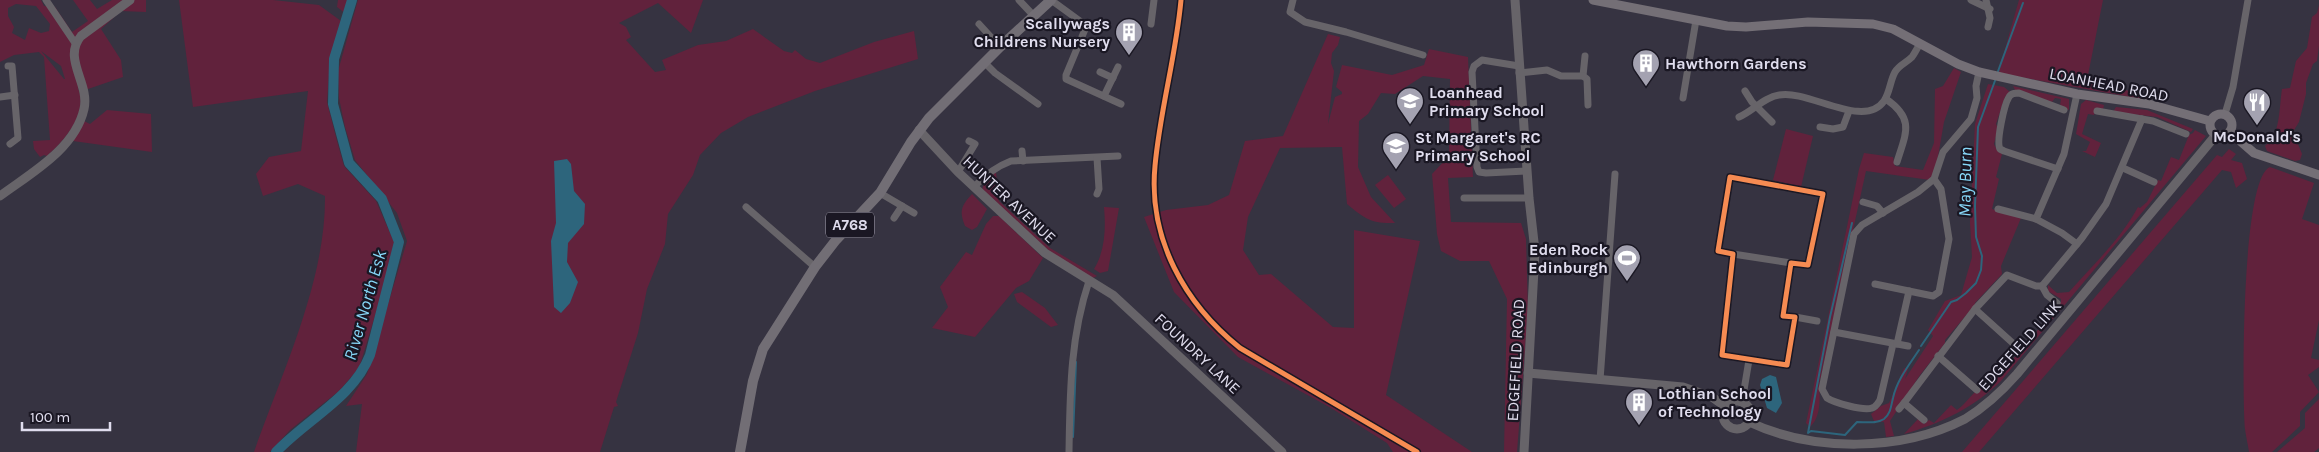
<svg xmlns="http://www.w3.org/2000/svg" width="2319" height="452" font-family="Karla,sans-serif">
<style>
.green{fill:#61223c;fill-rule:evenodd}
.water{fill:#2d657c}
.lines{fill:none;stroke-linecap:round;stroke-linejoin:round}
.stream{stroke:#2d657c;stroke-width:2}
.river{stroke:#2d657c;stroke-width:10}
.minor{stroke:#676469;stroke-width:7}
.tertiary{stroke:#676469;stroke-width:9}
.secondary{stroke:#746f76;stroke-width:9}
.primary{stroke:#726e75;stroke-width:10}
.cycleway-casing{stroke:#1a1723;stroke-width:8}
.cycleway{stroke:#f68b52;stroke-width:5}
.labels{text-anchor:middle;stroke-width:4.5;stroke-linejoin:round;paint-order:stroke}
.shield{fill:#1a1723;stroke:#a5a2b1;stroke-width:1}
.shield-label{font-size:15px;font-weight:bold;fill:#e0ddee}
.poi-label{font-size:16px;font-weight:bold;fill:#e0ddee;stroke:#1a1723;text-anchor:start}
.street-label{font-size:16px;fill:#e0ddee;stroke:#1a1723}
.water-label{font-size:18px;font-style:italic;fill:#87d7f8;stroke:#1a1723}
</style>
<rect width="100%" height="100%" fill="#363341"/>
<g class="green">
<path d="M0 0H41L44 6 55 7 72 32 88 21 73 0H90L97 9 112 0H146V12L121 11 101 29 121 60 123 77 88 89 78 88C89 113 65 140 47 156L44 155 40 157 34 149 33 141 50 140 44 57 39 52 14 55 0 62ZM16 4 36 6 50 24 49 31 41 33 29 28 25 40 12 33 14 27 8 16V8ZM41 51 61 66 65 79H64Z"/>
<path d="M179 0H273L319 5 341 21 330 61 327 102 337 141 344 166 376 201 394 242 386 280 359 368 339 391 290 430 270 452H254C282 372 326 281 325 196L298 184 263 196 256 174 269 157 301 151 308 91 193 107Z"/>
<polygon points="338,0 350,0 346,14 337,7"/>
<polygon points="358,0 703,0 691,33 658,3 619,23 626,27 631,37 626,40 655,72 666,70 662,60 698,45 726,41 753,29 784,51 792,53 795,50 806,59 820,63 874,42 914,31 918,59 815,91 748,117 721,133 700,155 693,175 668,214 665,244 647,289 638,333 616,402 618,406 614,407 600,452 356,452 362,404 346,406 367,374 407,241 397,213 355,160 345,127 339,98 338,71"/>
<polygon points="2019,0 2103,0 2088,75 2092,80 2117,84 2117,87 2147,97 2147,100 1998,73"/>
<path d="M2319 5V46L2317 61 2313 64 2306 83V94L2299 122 2291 135 2296 139 2302 154 2300 160 2295 161 2267 151 2265 146C2281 135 2279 107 2282 89L2290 88 2296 61 2307 48 2312 17 2317 13Z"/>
<path d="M1328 34 1340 37 1338 45 1332 53 1331 63 1334 71 1328 124 1335 97 1342 94V92L1336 87 1342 65 1392 75 1424 65 1429 49 1468 57 1473 177 1448 178 1451 222 1521 223 1526 239 1528 310 1517 452H1504L1507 299 1489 261H1460L1441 251 1437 234 1432 174 1449 156 1450 79 1423 76 1395 94 1381 93 1368 114 1359 121 1358 167 1371 197 1395 223C1372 224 1365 219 1347 204L1342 147 1280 148 1248 217 1243 250 1259 275 1271 274 1333 327 1354 328V230L1420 241 1386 395 1472 452H1393L1387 443 1331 408 1238 357 1174 292 1144 217 1166 210 1208 205 1229 195 1245 141 1283 136Z"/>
<path d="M1954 68 1961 72 1944 122 1936 168 1930 180 1866 171 1819 385C1820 399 1821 417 1810 427L1806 423 1859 169 1864 153 1893 157 1895 166 1923 170 1934 143 1935 89 1943 86Z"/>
<polygon points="1988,84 2004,87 2010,92 2005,97 1996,124 1998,128 1994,144 1997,150 2002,154 1996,177 1999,179 1992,209 2021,218 2001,266 2002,274 1975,303 1975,305 1945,340 1945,343 1920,375 1890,421 1894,436 1886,437 1884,422 1874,421 1871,414 1881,406 1889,403 1904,368 1908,369 1905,379 1933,336 1928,330 1945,301 1961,295 1972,257 1970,222 1975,124"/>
<polygon points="2013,86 2069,99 2069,110 2060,106 2061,99 2055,98 2052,102 2015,90"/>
<polygon points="2086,100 2104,105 2103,110 2096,108 2094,115 2088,114 2082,134 2101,143 2095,157 2082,151 2086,151 2090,142 2076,134 2081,104"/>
<polygon points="2116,107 2147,110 2193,129 2191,132 2157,117 2113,112"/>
<polygon points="107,110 151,114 152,152 73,141 84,121 90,124"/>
<polygon points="1786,129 1813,136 1801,187 1773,180"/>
<path d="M2195 130 2206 136 2001 381C1973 408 1942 423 1904 434L1918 419 1924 424 1929 420 1934 423 1951 405 1957 410C1966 404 1970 395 1979 389 2011 368 2035 332 2061 302V299L2048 291V285L2057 293 2069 292C2093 265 2120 240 2138 207L2140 208 2147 202 2158 180 2161 181 2171 157 2179 160 2189 135 2193 133Z"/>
<polygon points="2229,149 2236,154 2231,160 2242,163 2247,179 2236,188 2231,172 2222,170 1979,452 1962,452 2217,155 2222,157"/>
<path d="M2270 167 2314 183 2302 219 2319 225V320L2311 358 2319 360V367L2308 375 2319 392 2300 412V426L2272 452H2249C2248 445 2246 437 2245 429 2242 395 2241 178 2270 167Z"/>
<polygon points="996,172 999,201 1050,248 1097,276 1093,278 1059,260 982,190 984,183"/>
<polygon points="1388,175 1406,199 1394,208 1375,185"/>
<path d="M972 194 987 209 977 227 972 230 965 226C959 211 961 206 972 194Z"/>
<path d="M1104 207 1119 208 1108 271 1100 273 1094 269C1105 251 1106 229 1104 207Z"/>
<polygon points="993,216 999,216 1043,258 1029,281 1016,288 975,337 932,328 948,307 940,287 966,252 972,255 986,224"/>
<polygon points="1022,292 1045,308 1058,325 1051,327 1017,302 1014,294"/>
<polygon points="2319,399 2319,448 2314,452 2277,452 2305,428 2305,413"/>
</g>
<g class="water">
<polygon points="567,159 571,164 574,191 585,204 584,224 568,243 567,262 578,282 570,303 561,313 554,307 551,241 556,223 554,161"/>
<polygon points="1770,375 1776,377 1782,403 1776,413 1767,408 1760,385 1762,379"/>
</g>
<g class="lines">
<g class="stream">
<polyline points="1997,74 2023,3"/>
<path d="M1852 223 1830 317 1808 433 1811 431 1845 435 1857 422C1866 422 1877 424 1884 419 1891 413 1891 406 1893 398 1897 380 1909 365 1919 350"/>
<polyline points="1921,346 1951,302 1957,300 1966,293 1976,283 1981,270 1982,256 1976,237 1975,206 1978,127 1996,78"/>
<polyline points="1073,437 1076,362"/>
</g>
<path class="river" d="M276 452C307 419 353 398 370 355L399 242 382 199 349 163 333 104 334 59 352 0"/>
<g class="minor">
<polyline points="46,0 75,43"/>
<polyline points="1019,0 1034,16"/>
<polyline points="1051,0 1084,24 1086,27 1066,75 1066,79 1121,104"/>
<polyline points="1293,0 1290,12 1305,22 1346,32 1423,55"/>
<polyline points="1971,0 1990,9"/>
<polyline points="1986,0 1990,18 1988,27"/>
<polyline points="979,24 1000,47"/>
<polyline points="1151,24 1154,0"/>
<polyline points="1585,56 1583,76 1587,79 1588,105"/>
<polyline points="985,63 995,73 1038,104"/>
<polyline points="8,66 12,66 18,138 10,144"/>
<polyline points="1519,66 1482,60 1474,66 1472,72 1477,167 1479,172 1486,173 1527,171"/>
<polyline points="1100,72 1113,78"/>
<polyline points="1519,73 1547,70 1561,76 1583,76"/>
<polyline points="1745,91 1752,102 1772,122"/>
<polyline points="2077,94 2064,154 2036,219 2062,233 2077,244"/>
<polyline points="1104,96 1118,67"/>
<polyline points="0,97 15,95"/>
<polyline points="1683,98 1696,20"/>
<path d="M1886 99C1915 119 1906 133 1897 162"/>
<polyline points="2097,111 2153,121 2186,134"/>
<polyline points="2225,114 2233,87 2248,0"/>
<path d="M1739 117C1753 111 1764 97 1779 95 1808 89 1864 130 1884 101 1890 92 1890 81 1895 72 1899 65 1906 63 1912 57 1915 53 1917 48 1920 44"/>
<polyline points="1820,127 1833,129 1843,127 1849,111"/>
<polyline points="1022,151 1023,161"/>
<polyline points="2123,168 2154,182"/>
<path d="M2058 169 2004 151 2000 149C1996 142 2004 105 2009 97 2011 93 2015 93 2019 93L2064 110"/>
<polyline points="958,172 975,144 969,141"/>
<polygon points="1730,177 1823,194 1808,265 1791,263 1783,316 1795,317 1787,365 1722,355 1733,254 1718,251"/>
<path d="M974 187C985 175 995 167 1011 161L1118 156"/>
<polyline points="880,193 914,213"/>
<polyline points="1097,194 1099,189 1097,158"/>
<polyline points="1464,198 1529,198"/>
<polyline points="1863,202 1877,206 1883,213"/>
<polyline points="746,207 815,267"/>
<polyline points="1998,209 2036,219"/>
<polyline points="894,218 902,206"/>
<polyline points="1733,254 1791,263"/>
<polyline points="1875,284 1933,296 1939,292 1949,239 1941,189 1934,179"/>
<polyline points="2042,286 2082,238 2106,204 2142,119"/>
<polyline points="2042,286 2047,295 2057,303"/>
<polyline points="1975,309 2016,346"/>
<polyline points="1795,317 1817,321"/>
<polyline points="1834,332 1908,346"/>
<path d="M1893 344 1880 400C1878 403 1876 407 1872 408 1863 411 1835 403 1827 398L1822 389 1854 234 1862 225 1918 192 1934 179 1943 152 1971 119 1977 98 1976 86 1979 72"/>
<polyline points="1897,344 1909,291"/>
<polyline points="1938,356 1977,390"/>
<polyline points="1600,380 1615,174"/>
<polyline points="1742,402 1749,360"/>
<polyline points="1899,409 1904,403"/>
<polyline points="1924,420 1904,403 1975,309 2007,275 2036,286 2042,286"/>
<path d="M1069 452C1070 393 1070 338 1089 281"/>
</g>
<g class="tertiary">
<polyline points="1515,0 1529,198 1535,251 1524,452"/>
<polyline points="919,130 958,172 1045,253 1113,295 1282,452"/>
<path d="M0 196C31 173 75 149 84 109 90 83 62 59 81 36L130 0"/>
<polyline points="1528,373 1683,387 1712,397 1726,407"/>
<circle cx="1737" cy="415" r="14"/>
<path d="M1749 422C1813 452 1901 452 1965 419 1985 407 2002 391 2017 374L2216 135"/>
</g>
<g class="secondary">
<polyline points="1593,0 1727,26 1746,27 1808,22 1873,24 1893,29 1958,64 1979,72 2077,94 2149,104 2210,121"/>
<circle cx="2221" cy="125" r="11"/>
<polyline points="2230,132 2254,153 2319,175"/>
</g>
<polyline class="primary" points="740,452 753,381 763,349 815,267 836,240 880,193 911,142 929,118 1000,47 1051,0"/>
<g class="cycleway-casing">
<g id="cycleway">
<path d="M1181 0C1176 56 1160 110 1155 166 1148 239 1185 304 1240 348L1417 452"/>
<polygon points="1730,177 1823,194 1808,265 1791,263 1783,316 1795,317 1787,365 1722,355 1733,254 1718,251"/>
</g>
</g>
<use href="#cycleway" class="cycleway"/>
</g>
<defs>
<g id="building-pin" transform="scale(1.4375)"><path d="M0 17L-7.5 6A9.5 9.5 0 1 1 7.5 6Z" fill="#a4a2b1" stroke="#1a1723"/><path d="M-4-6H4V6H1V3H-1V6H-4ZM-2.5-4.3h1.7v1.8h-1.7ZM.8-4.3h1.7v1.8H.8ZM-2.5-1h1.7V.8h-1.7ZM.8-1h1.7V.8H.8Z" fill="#fff"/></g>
<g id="school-pin" transform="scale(1.4375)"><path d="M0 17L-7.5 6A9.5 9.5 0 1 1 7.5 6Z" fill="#a4a2b1" stroke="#1a1723"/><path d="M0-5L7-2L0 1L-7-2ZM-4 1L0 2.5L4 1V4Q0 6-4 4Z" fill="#fff"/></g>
<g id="restaurant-pin" transform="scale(1.4375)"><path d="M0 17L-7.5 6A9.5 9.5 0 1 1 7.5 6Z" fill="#a4a2b1" stroke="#1a1723"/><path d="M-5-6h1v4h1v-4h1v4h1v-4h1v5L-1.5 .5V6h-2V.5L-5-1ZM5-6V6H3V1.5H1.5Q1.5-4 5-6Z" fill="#fff"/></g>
<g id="stadium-pin" transform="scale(1.4375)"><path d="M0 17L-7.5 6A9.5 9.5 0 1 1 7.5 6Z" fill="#a4a2b1" stroke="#1a1723"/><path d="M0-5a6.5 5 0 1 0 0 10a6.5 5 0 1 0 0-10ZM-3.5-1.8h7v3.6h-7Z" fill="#fff"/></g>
</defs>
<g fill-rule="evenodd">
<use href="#building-pin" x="1129" y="32"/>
<use href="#building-pin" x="1646" y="63"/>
<use href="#school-pin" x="1410" y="101"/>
<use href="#restaurant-pin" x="2257" y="102"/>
<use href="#school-pin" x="1396" y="146"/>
<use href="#stadium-pin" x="1627" y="258"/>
<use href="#building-pin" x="1639" y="402"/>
</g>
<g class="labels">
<rect class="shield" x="826" y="212.5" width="48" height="25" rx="4"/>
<g class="shield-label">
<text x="850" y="230">A768</text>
</g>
<g class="poi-label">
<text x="1110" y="29" text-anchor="end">Scallywags<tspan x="1110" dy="18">Childrens Nursery</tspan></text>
<text x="1665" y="69">Hawthorn Gardens</text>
<text x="1429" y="98">Loanhead<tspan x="1429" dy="18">Primary School</tspan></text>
<text x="2257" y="142" text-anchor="middle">McDonald's</text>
<text x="1415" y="143">St Margaret's RC<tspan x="1415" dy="18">Primary School</tspan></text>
<text x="1608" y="255" text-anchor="end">Eden Rock<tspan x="1608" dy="18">Edinburgh</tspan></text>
<text x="1658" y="399">Lothian School<tspan x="1658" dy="18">of Technology</tspan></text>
</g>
<g class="street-label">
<text transform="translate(2109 84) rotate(11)" y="6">LOANHEAD ROAD</text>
<text transform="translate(1010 199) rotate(43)" y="6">HUNTER AVENUE</text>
<text transform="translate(2019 345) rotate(-48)" y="6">EDGEFIELD LINK</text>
<text transform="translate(1198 353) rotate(43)" y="6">FOUNDRY LANE</text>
<text transform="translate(1515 360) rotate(-87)" y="6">EDGEFIELD ROAD</text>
</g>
<g class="water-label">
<text transform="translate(1965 182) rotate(-89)" y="6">May Burn</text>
<text transform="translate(365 305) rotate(-74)" y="6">River North Esk</text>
</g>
</g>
<path d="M22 422v8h88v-8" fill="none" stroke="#e0ddee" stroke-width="2.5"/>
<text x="30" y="422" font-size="15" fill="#e0ddee" stroke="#1a1723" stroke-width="4" paint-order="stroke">100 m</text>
</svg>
